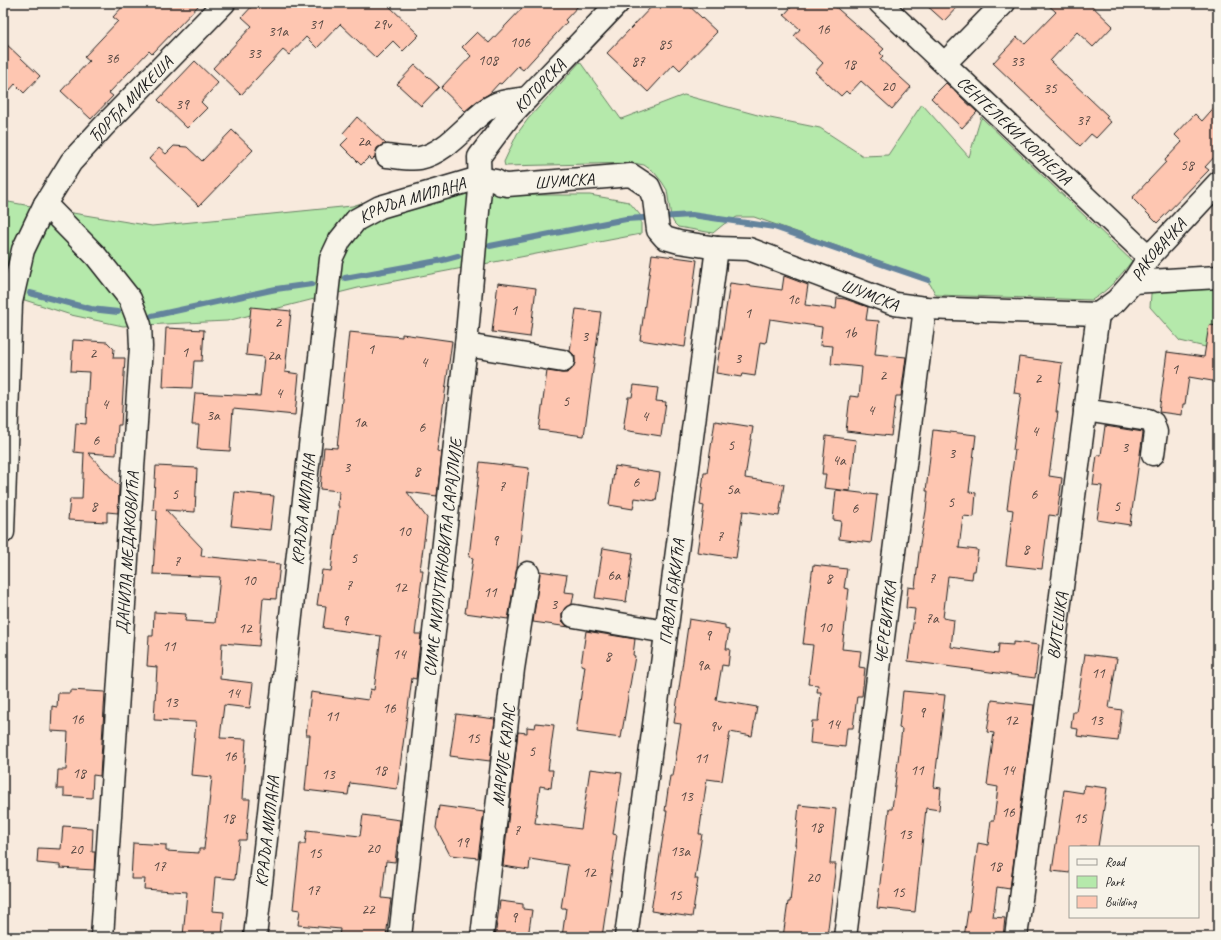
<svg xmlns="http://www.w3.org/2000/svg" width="1221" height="940" font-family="Caveat,sans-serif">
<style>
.green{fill:#b5e9ab;stroke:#688264}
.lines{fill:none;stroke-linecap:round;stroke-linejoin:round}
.stream{stroke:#63839c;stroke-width:6}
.building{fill:#fec6b1;stroke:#1c1c1c}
.minor-casing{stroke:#1c1c1c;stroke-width:25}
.minor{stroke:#f7f3e8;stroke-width:22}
.labels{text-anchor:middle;stroke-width:3;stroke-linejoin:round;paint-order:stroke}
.number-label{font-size:15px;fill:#544641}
.street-label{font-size:17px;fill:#1c1c1c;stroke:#f7f3e8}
</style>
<rect width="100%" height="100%" fill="#f8eadd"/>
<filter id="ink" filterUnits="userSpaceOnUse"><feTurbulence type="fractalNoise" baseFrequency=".025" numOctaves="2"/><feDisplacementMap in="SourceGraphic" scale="8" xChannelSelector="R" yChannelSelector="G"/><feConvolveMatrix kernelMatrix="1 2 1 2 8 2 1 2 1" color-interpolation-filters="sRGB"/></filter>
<g filter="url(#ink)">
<g class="green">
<path d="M580 62 621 119 684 95 765 117 820 128 863 156 888 155 922 104 969 157 981 117 1132 261C1120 276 1109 290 1092 300L936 295 930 284 916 274 754 217H737L724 224 713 233 678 227 674 223 671 217 667 190 662 182 654 172 644 165 633 163 505 166 504 162 517 134 528 119Z"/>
<polygon points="463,172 506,195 590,195 629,202 641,216 641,234 358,288 227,321 123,326 71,315 3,293 3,201 42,208 152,226 352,206"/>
<polygon points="1218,277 1218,350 1180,341 1150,307 1152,281"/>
</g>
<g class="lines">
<g class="stream">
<polyline points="490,246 626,219 692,215 774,227 928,280"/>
<polyline points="345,278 443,260 458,256"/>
<polyline points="30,293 91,309 118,312"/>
<polyline points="152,316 276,289 312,284"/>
</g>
</g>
<g class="building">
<polygon points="126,3 201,3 152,54 149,51 109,93 113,96 91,119 61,91 89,61 84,57 118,21 113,17"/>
<polygon points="255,3 386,3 419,35 403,51 393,41 376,58 340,24 317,48 306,37 289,55 283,50 241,95 213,68 252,26 242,17"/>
<polygon points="527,3 581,3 565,20 567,22 523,70 518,66 501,84 499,83 489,94 477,101 465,111 441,88 471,56 462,47 477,32 489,43"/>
<polygon points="655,3 686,3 717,32 680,70 674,64 648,92 607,53"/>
<polygon points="795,3 831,3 884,49 880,53 883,56 880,59 911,87 892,109 861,81 849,94 846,91 841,96 815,72 823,63 794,36 800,29 784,15"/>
<polygon points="924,3 961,3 944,21"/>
<polygon points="1046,3 1089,3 1113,26 1093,47 1077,32 1050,61 1108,116 1106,118 1111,122 1096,138 1091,134 1080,146 993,63 1017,37 1025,44 1056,12"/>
<polygon points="3,41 40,76 24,93 15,84 3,98"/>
<polygon points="195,61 218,83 201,102 207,108 187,128 158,100"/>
<polygon points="415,65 439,87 421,106 397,84"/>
<polygon points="946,83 977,112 962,128 931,98"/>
<polygon points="1218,103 1218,153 1205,167 1209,170 1157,223 1132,198 1166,162 1165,160 1182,142 1175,135 1195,114 1202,121"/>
<polygon points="357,117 386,144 382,145 377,148 375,157 372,160 369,157 361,165 341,145 348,138 343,133"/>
<polygon points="232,130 253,150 199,206 149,159 159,148 166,154 174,146 187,147 202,161"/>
<polygon points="652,254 697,260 685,347 640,340"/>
<polygon points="784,276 808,285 805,305 836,309 837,298 845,299 868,307 866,320 879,321 875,354 906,357 901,396 896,396 891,436 846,431 850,396 859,397 862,367 831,364 833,346 820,345 822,327 770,319 766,343 760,342 755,376 742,374 741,377 716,373 730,283 782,290"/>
<polygon points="498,283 536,288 530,337 492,332"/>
<polygon points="251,307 291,311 285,372 299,374 295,415 233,409 230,451 197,449 199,425 192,425 195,393 260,396 264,357 246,355"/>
<polygon points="576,309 601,312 584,436 539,430 547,371 561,373 567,373 572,369 575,363 575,356 570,351"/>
<polygon points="1209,325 1218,326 1218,382 1189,377 1185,404 1183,404 1182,415 1159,412 1167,352 1204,357"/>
<polygon points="166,328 204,330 202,361 194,361 192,388 163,387"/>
<polygon points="349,332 402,337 402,334 452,341 437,451 442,452 437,496 407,492 427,518 420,570 423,570 415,634 421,634 416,679 412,678 397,789 350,783 348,795 305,790 310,735 306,735 311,692 368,700 370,689 374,690 381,636 323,628 326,606 317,605 322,570 331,571 339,506 338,506 339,491 320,489 324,447 337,448"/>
<polygon points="73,340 107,342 114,349 113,358 125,358 121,425 118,425 116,455 88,453 119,486 118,513 107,512 107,522 68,520 70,499 82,499 84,453 74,452 76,423 86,424 89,372 71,371"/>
<polygon points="1019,357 1062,363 1056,412 1058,412 1049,476 1062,478 1057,516 1049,515 1042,569 1006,565 1013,510 1007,509 1015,450 1013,450 1021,394 1014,393"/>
<polygon points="634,385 658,388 656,401 666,402 661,436 623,430 628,397 632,397"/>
<polygon points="715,421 753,427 745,478 784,484 779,516 743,511 736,558 697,552 704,506 700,505 704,473 707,473"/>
<polygon points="1105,426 1143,432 1143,433 1130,525 1097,520 1102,486 1093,485 1097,455 1101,455"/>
<polygon points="933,430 976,435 969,492 976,493 974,517 963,516 959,548 978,550 975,571 973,571 972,579 948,576 943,618 954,620 951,647 998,654 999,644 1013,645 1013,642 1039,645 1035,678 908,661 915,609 906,608 908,587 915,588 920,544 926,511 928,491 926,491"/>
<polygon points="826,436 856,440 850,491 824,488 826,474 822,474"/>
<polygon points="480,462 529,468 517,568 508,619 465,613 473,558 469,557"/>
<polygon points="156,466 197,468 195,512 166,510 202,548 201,556 280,564 276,599 263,598 259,646 222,643 220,679 253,683 250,708 224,705 220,738 246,739 242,799 250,799 246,840 239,840 235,879 215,877 212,911 224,912 222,937 183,936 187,892 144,889 145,879 131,879 133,843 166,845 166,851 199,853 199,849 204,849 212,777 191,775 196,722 154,720 157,667 147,666 149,636 153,636 154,612 186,614 185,621 215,623 220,577 153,574 157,510 153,510"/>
<polygon points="615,466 660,473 656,501 635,498 633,509 609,505"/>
<polygon points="836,490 877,495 871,543 839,539 841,521 833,520"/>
<polygon points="235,492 274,496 270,530 231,526"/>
<polygon points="603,548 633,553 626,602 595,598"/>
<polygon points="813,565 847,569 844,588 849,589 842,649 861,651 859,667 865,668 862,696 857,696 853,728 847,728 845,747 810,743 812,721 818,721 821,692 817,692 818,685 808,684 813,645 803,644"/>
<polygon points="540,571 567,575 564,592 574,593 572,604 565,608 562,614 562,621 569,627 533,622"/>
<polygon points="689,619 725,625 725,629 729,630 726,649 730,649 728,666 722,665 716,700 757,707 752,736 730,732 722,781 707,779 699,834 702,834 695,879 698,879 692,917 651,911 667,811 665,811 670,776 673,776 681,724 674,723"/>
<polygon points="586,631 635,639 633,655 635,656 621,738 576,732 584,673 585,666 581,665"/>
<polygon points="1085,654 1117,658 1109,708 1122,710 1118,741 1077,736 1078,729 1071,728 1073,712 1076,712"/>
<polygon points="70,690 105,692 100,776 93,775 92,798 64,796 64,789 57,789 58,770 66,770 68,732 51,731 52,706 57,707 58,693 70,693"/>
<polygon points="903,691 945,695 934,787 941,788 939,810 926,808 915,912 877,908 889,809 892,809 902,729 899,728"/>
<polygon points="992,700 1034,705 1010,889 997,887 993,917 1005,918 1003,937 964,937 968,911 969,911 978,843 988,845 991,820 994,820 998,787 987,785 994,733 987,732"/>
<polygon points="456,714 495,719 490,761 450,756"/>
<polygon points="536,723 554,725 548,770 553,770 551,788 540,786 535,823 581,829 590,769 622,773 613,834 617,835 602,937 562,937 566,908 561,908 568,865 530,859 529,870 503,866 518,732 527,733 527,727 535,728"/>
<polygon points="1084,785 1107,788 1098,847 1070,847 1070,873 1052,871 1064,790 1083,793"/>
<polygon points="799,805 836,809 830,864 836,864 827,937 783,937 788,902 790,902 796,845 795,845"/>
<polygon points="439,806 484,812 478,858 450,855 436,828"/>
<polygon points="363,815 400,820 395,862 386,861 382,898 391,899 386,937 339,937 340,929 298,925 300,910 293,909 300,844 305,844 307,830 360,836"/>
<polygon points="63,826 93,828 92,852 95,852 94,870 60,868 60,865 37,863 38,848 61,849"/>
<polygon points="500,901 523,904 523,909 532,910 528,937 495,937"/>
</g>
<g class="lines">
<g class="minor-casing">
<g id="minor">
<path id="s1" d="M880 3 1149 257"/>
<polyline points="945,63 1004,3"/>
<path d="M387 156C397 157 410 160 420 158 440 154 456 137 470 124 477 117 485 109 494 105 504 100 516 100 527 98"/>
<polyline points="45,204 96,256 130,299 140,325 141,347 102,937"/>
<polyline points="1133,282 1218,277"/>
<path id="s2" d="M1098 314 1116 301 1133 282 1149 257 1218 183"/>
<polyline points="466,345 563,361"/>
<polyline points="1085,410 1148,420 1153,423 1156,432 1153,454"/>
<path id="s3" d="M3 532 11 302 23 250 45 204 71 162 104 126 224 3"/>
<polyline points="574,616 666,632"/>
<path id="s4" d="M255 937 331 259 340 240 356 220 380 207 479 178 496 181 501 184 507 185 631 175 649 187 654 199 658 230 665 238 679 242 717 248 749 249 895 304 925 308 1098 314"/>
<path id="s5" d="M400 937 466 345 480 189 479 157 509 117 618 3"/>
<path id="s6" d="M482 937 513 669 528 573"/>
<path id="s7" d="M626 937 717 248"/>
<path id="s8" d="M845 937 925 308"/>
<path id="s9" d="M1016 937 1098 314"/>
</g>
</g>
<use href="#minor" class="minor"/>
</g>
</g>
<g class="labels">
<g class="number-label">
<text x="316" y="29">31</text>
<text x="382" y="29">29v</text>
<text x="823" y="34">16</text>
<text x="278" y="36">31a</text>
<text x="520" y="47">106</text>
<text x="665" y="49">85</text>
<text x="254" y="58">33</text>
<text x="112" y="63">36</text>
<text x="488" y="65">108</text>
<text x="638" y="66">87</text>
<text x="1017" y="66">33</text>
<text x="849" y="69">18</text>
<text x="888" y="91">20</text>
<text x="1050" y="93">35</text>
<text x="182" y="109">39</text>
<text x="1083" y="125">37</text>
<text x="364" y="146">2a</text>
<text x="1187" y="170">58</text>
<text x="793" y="304">1c</text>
<text x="514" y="315">1</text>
<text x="748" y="318">1</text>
<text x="278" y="327">2</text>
<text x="850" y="338">1b</text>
<text x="585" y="341">3</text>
<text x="371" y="354">1</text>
<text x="185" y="357">1</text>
<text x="93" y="358">2</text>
<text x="274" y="360">2a</text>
<text x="738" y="363">3</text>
<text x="424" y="367">4</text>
<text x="1175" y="374">1</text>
<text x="883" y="380">2</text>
<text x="1038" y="383">2</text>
<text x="279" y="398">4</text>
<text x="566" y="406">5</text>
<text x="105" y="409">4</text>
<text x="871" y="415">4</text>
<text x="213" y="420">3a</text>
<text x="645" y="421">4</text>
<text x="360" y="427">1a</text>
<text x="422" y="432">6</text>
<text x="1035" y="436">4</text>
<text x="96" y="445">6</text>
<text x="731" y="450">5</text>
<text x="1125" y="452">3</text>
<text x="952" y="458">3</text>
<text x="839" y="465">4a</text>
<text x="347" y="472">3</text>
<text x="417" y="476">8</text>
<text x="636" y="487">6</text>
<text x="502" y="491">7</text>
<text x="733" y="494">5a</text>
<text x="175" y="499">5</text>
<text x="1034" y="499">6</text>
<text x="951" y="507">5</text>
<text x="94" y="511">8</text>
<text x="1117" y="511">5</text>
<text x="855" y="513">6</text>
<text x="404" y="536">10</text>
<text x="720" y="541">7</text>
<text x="495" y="545">9</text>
<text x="1026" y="554">8</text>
<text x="354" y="563">5</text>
<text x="177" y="566">7</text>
<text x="614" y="580">6a</text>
<text x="829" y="583">8</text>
<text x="932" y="583">7</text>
<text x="249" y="585">10</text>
<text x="349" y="590">7</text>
<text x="400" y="592">12</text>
<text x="490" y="597">11</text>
<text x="554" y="609">3</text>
<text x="932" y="623">7a</text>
<text x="345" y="625">9</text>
<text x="825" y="632">10</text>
<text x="245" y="633">12</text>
<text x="708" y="640">9</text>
<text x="169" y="651">11</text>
<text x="399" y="659">14</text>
<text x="608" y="661">8</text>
<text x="703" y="670">9a</text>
<text x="1098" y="678">11</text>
<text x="233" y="698">14</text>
<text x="171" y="707">13</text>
<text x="389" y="713">16</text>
<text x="922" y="717">9</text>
<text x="332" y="721">11</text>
<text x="77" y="724">16</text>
<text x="1011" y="725">12</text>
<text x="1096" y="725">13</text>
<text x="833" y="729">14</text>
<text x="715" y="731">9v</text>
<text x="473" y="743">15</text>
<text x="532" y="756">5</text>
<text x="230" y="761">16</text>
<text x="701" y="763">11</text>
<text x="380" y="775">18</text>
<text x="917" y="775">11</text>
<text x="1008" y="775">14</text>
<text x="79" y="778">18</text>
<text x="328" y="779">13</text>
<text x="686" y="801">13</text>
<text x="1008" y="817">16</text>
<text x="228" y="823">18</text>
<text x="1080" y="823">15</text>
<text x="816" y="832">18</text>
<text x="517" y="835">7</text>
<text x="905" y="839">13</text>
<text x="462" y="847">19</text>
<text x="373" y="853">20</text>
<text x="76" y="854">20</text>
<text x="680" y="856">13a</text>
<text x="315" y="858">15</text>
<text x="159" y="871">17</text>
<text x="995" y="871">18</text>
<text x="589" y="877">12</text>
<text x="813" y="882">20</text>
<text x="313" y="895">17</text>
<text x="898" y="897">15</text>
<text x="675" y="900">15</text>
<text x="368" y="914">22</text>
<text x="514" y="922">9</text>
</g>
<g class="street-label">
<text dy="6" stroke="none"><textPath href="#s5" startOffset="878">КОТОРСКА</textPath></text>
<text dy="6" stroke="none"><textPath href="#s3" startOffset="470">ЂОРЂА МИКЕША</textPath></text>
<text dy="6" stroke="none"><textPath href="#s1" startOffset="185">СЕНТЕЛЕКИ КОРНЕЛА</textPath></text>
<text dy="6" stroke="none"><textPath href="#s4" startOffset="946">ШУМСКА</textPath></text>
<text dy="6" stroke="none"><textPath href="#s4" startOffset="789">КРАЉА МИЛАНА</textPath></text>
<text dy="6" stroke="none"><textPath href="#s2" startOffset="89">РАКОВАЧКА</textPath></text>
<text dy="6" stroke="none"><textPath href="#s4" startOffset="1304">ШУМСКА</textPath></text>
<text dy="6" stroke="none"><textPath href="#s4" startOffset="430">КРАЉА МИЛАНА</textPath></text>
<text transform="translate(127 553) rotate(-86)" y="6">ДАНИЛА МЕДАКОВИЋА</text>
<text dy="6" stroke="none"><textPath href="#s5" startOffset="382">СИМЕ МИЛУТИНОВИЋА САРАЈЛИЈЕ</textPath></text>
<text dy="6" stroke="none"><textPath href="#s7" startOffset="348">ПАВЛА БАКИЋА</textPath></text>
<text dy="6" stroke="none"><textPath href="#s8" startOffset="317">ЧЕРЕВИЋКА</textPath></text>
<text dy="6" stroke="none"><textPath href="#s9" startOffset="314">ВИТЕШКА</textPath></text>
<text dy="6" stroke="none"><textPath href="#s6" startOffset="183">МАРИЈЕ КАЛАС</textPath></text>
<text dy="6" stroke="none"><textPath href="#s4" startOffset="106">КРАЉА МИЛАНА</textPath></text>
</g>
</g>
<rect width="1221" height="940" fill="none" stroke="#f7f3e8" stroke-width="16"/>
<rect x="8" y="8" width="1205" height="924" fill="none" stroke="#1c1c1c" stroke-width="1.5" filter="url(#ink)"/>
<rect x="1069" y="846" width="130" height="72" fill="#f7f3e8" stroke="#9f9d96"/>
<rect x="1077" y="859" width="20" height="6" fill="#f7f3e8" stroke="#9f9d96"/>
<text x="1105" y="866" font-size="12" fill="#1c1c1c">Road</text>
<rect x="1077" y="876" width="20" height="12" fill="#b5e9ab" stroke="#9f9d96"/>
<text x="1105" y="886" font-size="12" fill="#1c1c1c">Park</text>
<rect x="1077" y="896" width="20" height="12" fill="#fec6b1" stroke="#9f9d96"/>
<text x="1105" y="906" font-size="12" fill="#1c1c1c">Building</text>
</svg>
